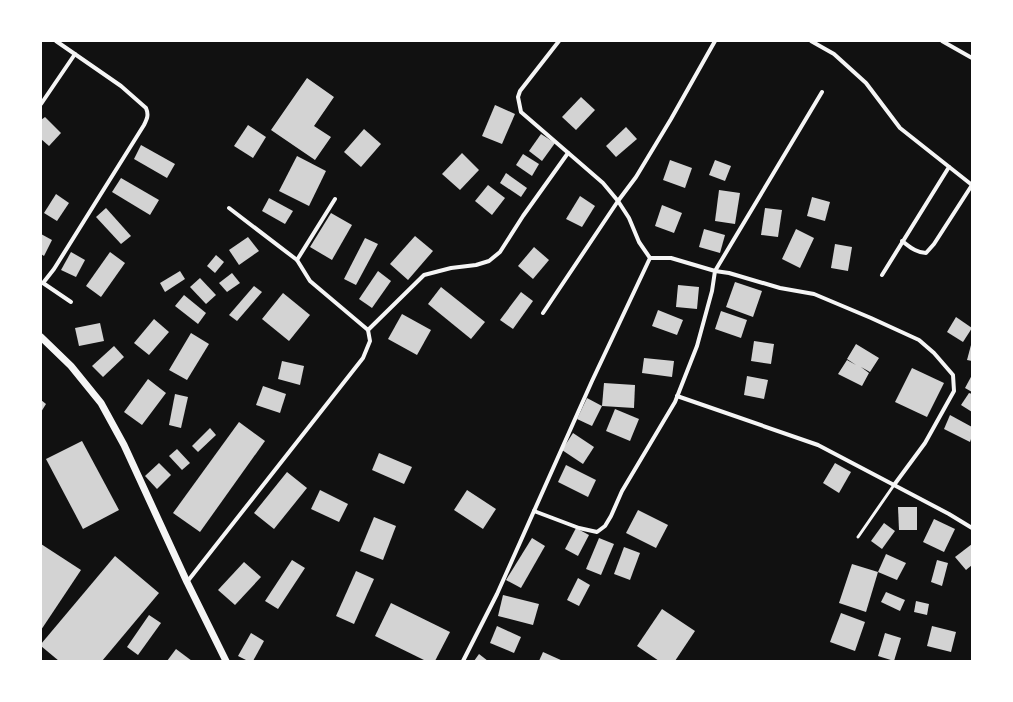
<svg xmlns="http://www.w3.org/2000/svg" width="1013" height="702" font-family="'DejaVu Sans',sans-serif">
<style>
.building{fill:#d3d3d3}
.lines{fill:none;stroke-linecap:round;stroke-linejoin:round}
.service{stroke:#f5f5f5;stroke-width:3}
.minor{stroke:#f5f5f5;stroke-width:4}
.tertiary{stroke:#f5f5f5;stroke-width:7}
</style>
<rect width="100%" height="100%" fill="#111"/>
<g class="building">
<polygon points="307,78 334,97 314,126 331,137 315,160 271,130"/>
<polygon points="581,97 595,110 576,130 562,117"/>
<polygon points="495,105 515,114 502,144 482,136"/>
<polygon points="45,117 61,133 49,146 41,139 41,120"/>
<polygon points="248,125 266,137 253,158 234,146"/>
<polygon points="626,127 637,139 616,157 606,146"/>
<polygon points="364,129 381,144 361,167 344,152"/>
<polygon points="541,134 555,143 542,161 529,151"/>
<polygon points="141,145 175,164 167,178 134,159"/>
<polygon points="462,153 479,170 460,190 442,174"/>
<polygon points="523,154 539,164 532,176 516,165"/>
<polygon points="297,156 326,171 309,206 279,191"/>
<polygon points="670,160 692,168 685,188 663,180"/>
<polygon points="715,160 731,166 725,181 709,175"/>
<polygon points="506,173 527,188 521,197 500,183"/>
<polygon points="121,178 159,200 150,215 112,192"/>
<polygon points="488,185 505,198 492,215 475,201"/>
<polygon points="719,190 740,193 735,224 715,221"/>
<polygon points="56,194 69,203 57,221 44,213"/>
<polygon points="580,196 595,206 582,227 566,219"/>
<polygon points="812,197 830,202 825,221 807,216"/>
<polygon points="269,198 293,211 285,224 262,211"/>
<polygon points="662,205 682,213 674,233 655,226"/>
<polygon points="106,208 131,236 121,244 96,217"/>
<polygon points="765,208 782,210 778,237 761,235"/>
<polygon points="331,213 352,225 332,260 310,247"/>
<polygon points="704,229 725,235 720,253 699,247"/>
<polygon points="796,229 814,238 800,268 782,259"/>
<polygon points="41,234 52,240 44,256 41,254"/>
<polygon points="415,236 433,251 408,280 390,264"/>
<polygon points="248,237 259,251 239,265 229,250"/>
<polygon points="365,238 378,244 356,285 344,279"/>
<polygon points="835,244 852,247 848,271 831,268"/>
<polygon points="534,247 549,260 533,279 518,266"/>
<polygon points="71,252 85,260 76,277 61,270"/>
<polygon points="110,252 125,263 101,297 86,286"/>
<polygon points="216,255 224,262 215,273 207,266"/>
<polygon points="180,271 185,279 165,292 160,283"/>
<polygon points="378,271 391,281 372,308 359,299"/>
<polygon points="232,273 240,283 227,292 219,283"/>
<polygon points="200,278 216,295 206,304 190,287"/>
<polygon points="735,282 762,291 753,317 726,307"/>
<polygon points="678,285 699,287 697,309 676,307"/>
<polygon points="254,286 262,292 237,321 229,315"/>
<polygon points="441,287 485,322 471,339 428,304"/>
<polygon points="521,292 533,301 513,329 500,320"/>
<polygon points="283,293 310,315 289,341 262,319"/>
<polygon points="184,295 206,313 198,324 175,306"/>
<polygon points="658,310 683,320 677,335 652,326"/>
<polygon points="721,311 747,320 741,338 715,329"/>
<polygon points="402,314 431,330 417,355 388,339"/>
<polygon points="956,317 972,328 963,342 947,332"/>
<polygon points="154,319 169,332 149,355 134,343"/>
<polygon points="100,323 104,341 79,346 75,328"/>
<polygon points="191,333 209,344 187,380 169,370"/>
<polygon points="754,341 774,344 771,364 751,361"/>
<polygon points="856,344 879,358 870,372 861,367 869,373 862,386 838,374 847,360 856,365 847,359"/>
<polygon points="971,345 972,345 972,361 967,360"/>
<polygon points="114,346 124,357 103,377 92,366"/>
<polygon points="644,358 674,361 672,377 642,373"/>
<polygon points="282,361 304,366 300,385 278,379"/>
<polygon points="912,368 944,383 927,417 895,402"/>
<polygon points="972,375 972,392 965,388"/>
<polygon points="747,376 768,380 764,399 744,395"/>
<polygon points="148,379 166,393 142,425 124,412"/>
<polygon points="604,383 635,385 634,408 602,406"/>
<polygon points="263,386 286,394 280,413 256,405"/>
<polygon points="969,393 972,394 972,412 961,405"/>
<polygon points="175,394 188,397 181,428 169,425"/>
<polygon points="587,398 602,406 592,426 577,419"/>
<polygon points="41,400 46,404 41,412"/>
<polygon points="615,409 639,419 630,441 606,431"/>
<polygon points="950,415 972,427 972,436 970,442 944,429"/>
<polygon points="239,422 265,441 200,532 173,513"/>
<polygon points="210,428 216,435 198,452 192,446"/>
<polygon points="573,433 594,447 583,464 562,450"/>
<polygon points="82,441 119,510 83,529 46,459"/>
<polygon points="177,449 190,463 182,470 169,456"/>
<polygon points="379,453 412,467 404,484 372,470"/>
<polygon points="159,463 171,475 157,489 145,476"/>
<polygon points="835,463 851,472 839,493 823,483"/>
<polygon points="566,465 596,480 588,497 558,482"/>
<polygon points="287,472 307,488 274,529 254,513"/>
<polygon points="320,490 348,504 339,522 311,509"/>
<polygon points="467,490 496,509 483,529 454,510"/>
<polygon points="898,507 917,507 917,530 899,530"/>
<polygon points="638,510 668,525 656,548 626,533"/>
<polygon points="374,517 396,526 383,560 360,551"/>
<polygon points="934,519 955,529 944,552 923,542"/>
<polygon points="884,523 895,531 882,549 871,541"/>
<polygon points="576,528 589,535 578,556 565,549"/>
<polygon points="532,538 545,546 521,588 506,580"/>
<polygon points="599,538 614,544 601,575 586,569"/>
<polygon points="41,544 81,570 41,630"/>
<polygon points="972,544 972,565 966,570 955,557"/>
<polygon points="624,547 640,553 630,580 614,574"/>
<polygon points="886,554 906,563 897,580 878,572"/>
<polygon points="115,556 159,593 102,661 59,661 41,646 41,644"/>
<polygon points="292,560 305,568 278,609 265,601"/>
<polygon points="937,560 948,563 942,586 931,582"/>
<polygon points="244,562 261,577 235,605 218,590"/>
<polygon points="852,564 878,572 866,612 839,603"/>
<polygon points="356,571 374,579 354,624 336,616"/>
<polygon points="578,578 590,585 579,606 567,600"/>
<polygon points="886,592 905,600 900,611 881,602"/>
<polygon points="503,595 539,604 533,625 498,616"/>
<polygon points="916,601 929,604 927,615 914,612"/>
<polygon points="391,603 450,632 435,661 426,661 375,636"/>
<polygon points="662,609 695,631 675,661 659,661 637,646"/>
<polygon points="841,613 865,622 855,651 830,642"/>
<polygon points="149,615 161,623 138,655 127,647"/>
<polygon points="497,626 521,637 514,653 490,643"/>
<polygon points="932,626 956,632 951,652 927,646"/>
<polygon points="251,633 264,641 253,661 248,661 238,656"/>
<polygon points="885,633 901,638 894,661 878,656"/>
<polygon points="176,649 192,661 167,661"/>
<polygon points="543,652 563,661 539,661"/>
<polygon points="479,654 488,661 474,661"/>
</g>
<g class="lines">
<polyline class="service" points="858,537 894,485"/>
<g class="minor">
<polyline points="811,41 834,54 866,83 900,128 972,185"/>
<polyline points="942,41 972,58"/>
<polyline points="822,92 715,271 729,273 780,288 814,294 871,318 919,340 934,353 953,375 954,391 925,443 894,485 949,514 972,528"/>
<polyline points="41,104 75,54"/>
<polyline points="229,208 297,260"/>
<path d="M902 241C909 246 916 253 926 253L934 244 972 185"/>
<polyline points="882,275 949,167"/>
<path d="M41 283H43L54 269 144 125C147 119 149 115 146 108L121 86 56 41"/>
<polyline points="43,283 71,302"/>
<polyline points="543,313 618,201 636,177 671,119 715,41"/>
<polyline points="368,330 424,275 451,268 476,265 489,261 500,252 523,216 568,153"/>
<polyline points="677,396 818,445 894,485"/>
<polyline points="534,511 579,528 597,532 605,526 611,516 622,491 675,402 697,346 712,291 715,271 671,258 650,258"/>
<polyline points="187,582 363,358 370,341 368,330 310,281 297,260 335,199"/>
<polyline points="463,661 497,594 592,381 650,258 639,242 629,218 618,201 603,183 521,112 518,97 520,91 559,41"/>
</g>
<polyline class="tertiary" points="41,337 71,366 101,403 124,445 187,582 226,661"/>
</g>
<rect width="1013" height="702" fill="none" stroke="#ffffff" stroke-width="84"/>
</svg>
